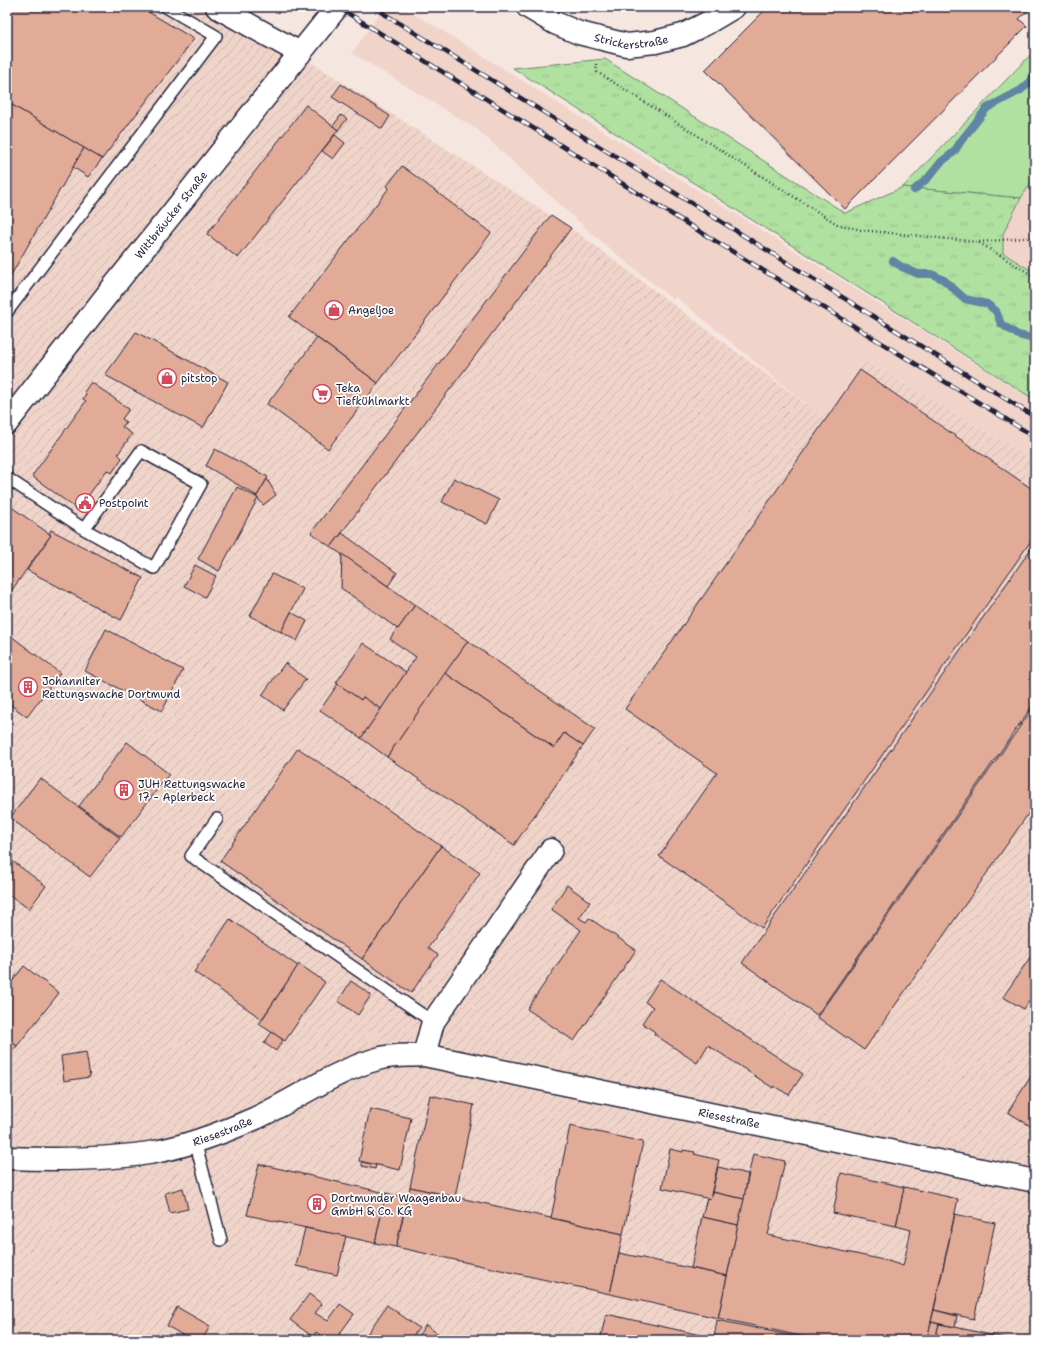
<svg xmlns="http://www.w3.org/2000/svg" width="1042" height="1347" font-family="'Shantell Sans',sans-serif">
<style>
.built{fill:#f0d4ca}
.industrial{fill:url(#industrial-furrows)}
.grass{fill:#b1e1a1;stroke:#6a826e}
.park{fill:url(#park-tufts);stroke:#6a826e}
.lines{fill:none;stroke-linecap:round;stroke-linejoin:round}
.stream{stroke:#6085a4;stroke-width:8}
.building{fill:#e2ab98;stroke:#22223b}
.lane-casing{stroke:#22223b;stroke-width:14}
.street-casing{stroke:#22223b;stroke-width:25}
.secondary-casing{stroke:#22223b;stroke-width:25}
.path{stroke:#22223b;stroke-width:2.5;stroke-dasharray:1 3;stroke-linecap:butt}
.lane{stroke:#fff;stroke-width:11}
.street{stroke:#fff;stroke-width:22}
.secondary{stroke:#fff;stroke-width:22}
.rail-casing{stroke:#22223b;stroke-width:4.5}
.rail{stroke:#fff;stroke-width:3;stroke-dasharray:9;stroke-linecap:butt}
.labels{text-anchor:middle;stroke-width:3.5;stroke-linejoin:round;paint-order:stroke}
.street-label{font-size:11px;fill:#22223b;stroke:#fff}
.poi-label{font-size:11px;fill:#22223b;stroke:#fff;text-anchor:start}
</style>
<defs>
<pattern id="industrial-furrows" width="10" height="10" patternUnits="userSpaceOnUse"><rect width="10" height="10" fill="#f0d4ca"/><path d="M-1 1l2-2M0 10L10 0M9 11l2-2" fill="none" stroke="#ceb6ae"/></pattern>
<pattern id="park-tufts" width="24" height="20" patternUnits="userSpaceOnUse"><rect width="24" height="20" fill="#b1e1a1"/><path d="M3 7l-1-3M5 7V3M7 7l1-3M15 17l-1-3M17 17v-4M19 17l1-3" fill="none" stroke="#98c18c"/></pattern>
</defs>
<rect width="100%" height="100%" fill="#f6e6e0"/>
<filter id="ink" filterUnits="userSpaceOnUse"><feTurbulence type="fractalNoise" baseFrequency=".025" numOctaves="2"/><feDisplacementMap in="SourceGraphic" scale="8" xChannelSelector="R" yChannelSelector="G"/><feConvolveMatrix kernelMatrix="1 2 1 2 8 2 1 2 1" color-interpolation-filters="sRGB"/></filter>
<g filter="url(#ink)">
<g class="built">
<polygon points="384,7 401,7 438,28 1035,401 1035,460 866,361 826,420 676,297 673,300 592,234 478,130 352,53"/>
<polygon points="1035,177 1035,273 1003,253 1003,234 1021,198"/>
</g>
<polygon class="industrial" points="7,7 206,7 278,41 578,233 826,419 866,361 1035,460 1035,1340 7,1340"/>
<polygon class="grass" points="1035,50 1035,177 1021,198 903,187"/>
<polygon class="park" points="605,59 845,213 903,187 1021,198 1003,234 1003,253 1035,273 1035,400 513,68"/>
<g class="lines">
<g class="stream">
<polyline points="914,190 928,178 941,162 954,152 961,141 987,108 1021,90 1031,81 1035,70"/>
<polyline points="893,261 902,267 918,274 932,274 944,280 965,299 987,304 996,311 1001,324 1018,335 1035,339"/>
</g>
</g>
<g class="building">
<polygon points="7,7 140,7 194,39 102,159 7,102"/>
<polygon points="768,7 1032,7 1019,19 1027,26 845,209 705,70"/>
<polygon points="341,84 390,116 382,129 332,97"/>
<polygon points="7,102 84,148 7,282"/>
<polygon points="306,105 338,130 238,258 207,234"/>
<polygon points="341,115 347,119 338,130 333,126"/>
<polygon points="335,135 345,143 333,159 322,151"/>
<polygon points="84,148 102,159 88,177 73,167"/>
<polygon points="402,166 491,233 378,383 289,317 389,188 387,186"/>
<polygon points="551,215 571,228 561,242 331,547 311,533"/>
<polygon points="136,332 228,382 203,428 105,375"/>
<polygon points="317,338 378,383 328,449 267,404"/>
<polygon points="860,370 1035,491 1035,535 762,928 659,856 717,773 625,709"/>
<polygon points="91,382 129,409 122,419 126,422 122,427 132,434 118,454 122,458 112,473 107,470 78,510 32,476 86,401 83,399 86,394 84,392"/>
<polygon points="215,449 268,477 257,496 206,466"/>
<polygon points="454,478 499,500 487,524 442,502"/>
<polygon points="267,479 276,495 263,505 255,495 257,496"/>
<polygon points="237,487 258,498 219,571 198,559"/>
<polygon points="10,506 51,535 12,590 7,586 7,510"/>
<polygon points="51,530 143,578 121,620 27,570 51,535 49,534"/>
<polygon points="342,533 397,573 388,586 331,547"/>
<polygon points="1035,543 1035,702 817,1015 742,963"/>
<polygon points="342,554 415,605 398,629 341,588"/>
<polygon points="195,565 216,576 205,597 184,586"/>
<polygon points="272,574 303,589 281,632 250,616"/>
<polygon points="415,605 468,641 387,757 361,738 416,657 390,639 397,628 398,629"/>
<polygon points="291,612 307,621 297,641 281,632"/>
<polygon points="106,629 183,670 162,711 85,671"/>
<polygon points="7,633 60,673 27,717 7,702"/>
<polygon points="468,641 595,729 583,746 564,733 554,748 445,673"/>
<polygon points="363,643 406,672 381,709 363,697 361,700 336,683"/>
<polygon points="285,663 306,679 283,710 262,695"/>
<polygon points="445,673 554,748 564,733 583,746 514,845 387,757"/>
<polygon points="338,684 361,700 363,697 381,709 361,738 320,710"/>
<polygon points="1035,705 1035,804 864,1050 817,1017"/>
<polygon points="127,742 169,774 121,837 79,806"/>
<polygon points="298,748 441,846 362,959 220,861"/>
<polygon points="40,778 120,838 90,877 10,818"/>
<polygon points="441,846 480,873 428,948 438,955 411,993 362,959"/>
<polygon points="7,857 46,886 29,909 7,893"/>
<polygon points="567,885 590,902 579,918 586,922 589,918 636,950 574,1041 527,1009 581,930 551,909"/>
<polygon points="230,919 298,966 262,1019 194,972"/>
<polygon points="1035,950 1035,992 1024,1009 1003,997"/>
<polygon points="299,964 325,982 285,1041 259,1024"/>
<polygon points="24,966 59,993 17,1046 7,1038 7,988"/>
<polygon points="660,979 803,1074 789,1095 774,1086 773,1088 708,1045 697,1063 654,1034 655,1032 642,1023 653,1007 645,1002"/>
<polygon points="351,981 371,995 358,1015 338,1001"/>
<polygon points="272,1032 283,1040 276,1051 264,1043"/>
<polygon points="7,1038 17,1046 7,1058"/>
<polygon points="86,1052 90,1077 64,1081 61,1056"/>
<polygon points="1035,1070 1035,1129 1008,1112"/>
<polygon points="430,1095 474,1105 455,1197 410,1187"/>
<polygon points="370,1109 411,1118 400,1170 359,1161"/>
<polygon points="570,1126 643,1142 623,1234 551,1218"/>
<polygon points="670,1149 683,1152 683,1150 695,1152 694,1154 719,1160 710,1199 662,1188"/>
<polygon points="753,1154 785,1161 768,1235 888,1261 903,1266 911,1230 896,1226 904,1187 958,1199 927,1340 819,1340 718,1318"/>
<polygon points="362,1162 376,1165 375,1169 362,1166"/>
<polygon points="259,1164 386,1193 375,1243 247,1215"/>
<polygon points="718,1167 748,1174 744,1199 712,1192"/>
<polygon points="841,1173 904,1187 896,1226 833,1213"/>
<polygon points="410,1187 623,1234 610,1294 396,1247"/>
<polygon points="183,1188 188,1209 170,1213 165,1193"/>
<polygon points="712,1192 744,1199 738,1225 702,1217 707,1198 710,1199"/>
<polygon points="386,1193 407,1198 396,1247 375,1243"/>
<polygon points="955,1214 995,1223 974,1319 934,1310"/>
<polygon points="702,1217 738,1225 727,1276 691,1268"/>
<polygon points="305,1228 346,1236 337,1275 296,1266"/>
<polygon points="619,1253 727,1276 718,1318 610,1294"/>
<polygon points="309,1294 322,1304 315,1313 328,1321 340,1304 354,1314 335,1340 327,1340 316,1332 313,1337 290,1320"/>
<polygon points="387,1305 419,1328 410,1340 363,1340"/>
<polygon points="177,1307 210,1326 202,1340 191,1340 167,1326"/>
<polygon points="934,1310 957,1316 955,1327 931,1322"/>
<polygon points="606,1314 714,1338 717,1320 812,1340 600,1340"/>
<polygon points="931,1322 939,1324 935,1340 927,1340"/>
<polygon points="939,1324 955,1327 1013,1340 935,1340"/>
<polygon points="426,1325 445,1339 445,1340 415,1340"/>
</g>
<g class="lines">
<g class="lane-casing">
<g id="lane">
<polyline points="7,312 216,36 166,7"/>
<polyline points="7,478 84,529 154,568 201,484 141,451 84,529"/>
<polyline points="217,819 191,856 433,1022"/>
<polyline points="195,1141 221,1240"/>
</g>
</g>
<g class="street-casing">
<g id="street">
<polyline points="217,7 300,53"/>
<path id="s1" d="M528 7 555 23 579 33 627 45 655 42 683 35 707 23 734 7"/>
<polyline points="424,1055 433,1022 551,850"/>
<path id="s2" d="M7 1158C54 1160 102 1160 149 1153 186 1147 222 1133 256 1118 298 1098 336 1070 381 1058 394 1055 410 1056 424 1055L1035 1181"/>
</g>
</g>
<g class="secondary-casing">
<g id="secondary">
<path id="s3" d="M7 423 110 291 337 7"/>
</g>
</g>
<g class="path">
<polyline points="596,64 597,72 837,224 861,230 978,242 1035,277"/>
<polyline points="979,242 1035,237"/>
</g>
<use href="#lane" class="lane"/>
<use href="#street" class="street"/>
<use href="#secondary" class="secondary"/>
<g class="rail-casing">
<g id="rail">
<polyline points="338,7 681,220 1035,437"/>
<polyline points="373,7 688,201 1035,417"/>
</g>
</g>
<use href="#rail" class="rail"/>
</g>
</g>
<defs>
<g id="shop-ring" transform="scale(1)"><circle r="9.5" fill="#fff" stroke="#d1495b" stroke-width="1.5"/><path d="M-5-2.5h2.3a2.7 3.5 0 0 1 5.4 0H5L5.5 6h-11ZM-1.5-2.5h3a1.5 2.3 0 0 0-3 0Z" fill="#d1495b"/></g>
<g id="supermarket-ring" transform="scale(1)"><circle r="9.5" fill="#fff" stroke="#d1495b" stroke-width="1.5"/><path d="M-6-5.5h2.5l.6 2H6L4.5 2H-2.5L-4.4-4H-6ZM-1.5 3.2a1.3 1.3 0 1 0 .1 0ZM3 3.2a1.3 1.3 0 1 0 .1 0Z" fill="#d1495b"/></g>
<g id="civic-ring" transform="scale(1)"><circle r="9.5" fill="#fff" stroke="#d1495b" stroke-width="1.5"/><path d="M-.6-6.5H3V-4.5H.6V-3L4-1V1h2V6H-6V1h2V-1L-.6-3ZM-1.2 2.5V6h2.4V2.5Z" fill="#d1495b"/></g>
<g id="building-ring" transform="scale(1)"><circle r="9.5" fill="#fff" stroke="#d1495b" stroke-width="1.5"/><path d="M-4-6H4V6H1V3H-1V6H-4ZM-2.5-4.3h1.7v1.8h-1.7ZM.8-4.3h1.7v1.8H.8ZM-2.5-1h1.7V.8h-1.7ZM.8-1h1.7V.8H.8Z" fill="#d1495b"/></g>
</defs>
<g fill-rule="evenodd">
<use href="#shop-ring" x="334" y="310"/>
<use href="#shop-ring" x="167" y="378"/>
<use href="#supermarket-ring" x="322" y="394"/>
<use href="#civic-ring" x="85" y="503"/>
<use href="#building-ring" x="28" y="687"/>
<use href="#building-ring" x="124" y="790"/>
<use href="#building-ring" x="317" y="1204"/>
</g>
<g class="labels">
<g class="street-label">
<text dy="4" stroke="none"><textPath href="#s1" startOffset="111">Strickerstraße</textPath></text>
<text dy="4" stroke="none"><textPath href="#s3" startOffset="265">Wittbräucker Straße</textPath></text>
<text dy="4" stroke="none"><textPath href="#s2" startOffset="749">Riesestraße</textPath></text>
<text dy="4" stroke="none"><textPath href="#s2" startOffset="219">Riesestraße</textPath></text>
</g>
<g class="poi-label">
<text x="348" y="314">Angeljoe</text>
<text x="181" y="382">pitstop</text>
<text x="336" y="392">Teka<tspan x="336" dy="13">Tiefkühlmarkt</tspan></text>
<text x="99" y="507">Postpoint</text>
<text x="42" y="685">Johanniter<tspan x="42" dy="13">Rettungswache Dortmund</tspan></text>
<text x="138" y="788">JUH Rettungswache<tspan x="138" dy="13">17 - Aplerbeck</tspan></text>
<text x="331" y="1202">Dortmunder Waagenbau<tspan x="331" dy="13">GmbH &amp; Co. KG</tspan></text>
</g>
</g>
<rect width="1042" height="1347" fill="none" stroke="#fff" stroke-width="24"/>
<rect x="12" y="12" width="1018" height="1323" fill="none" stroke="#22223b" stroke-width="1.5" filter="url(#ink)"/>
</svg>
